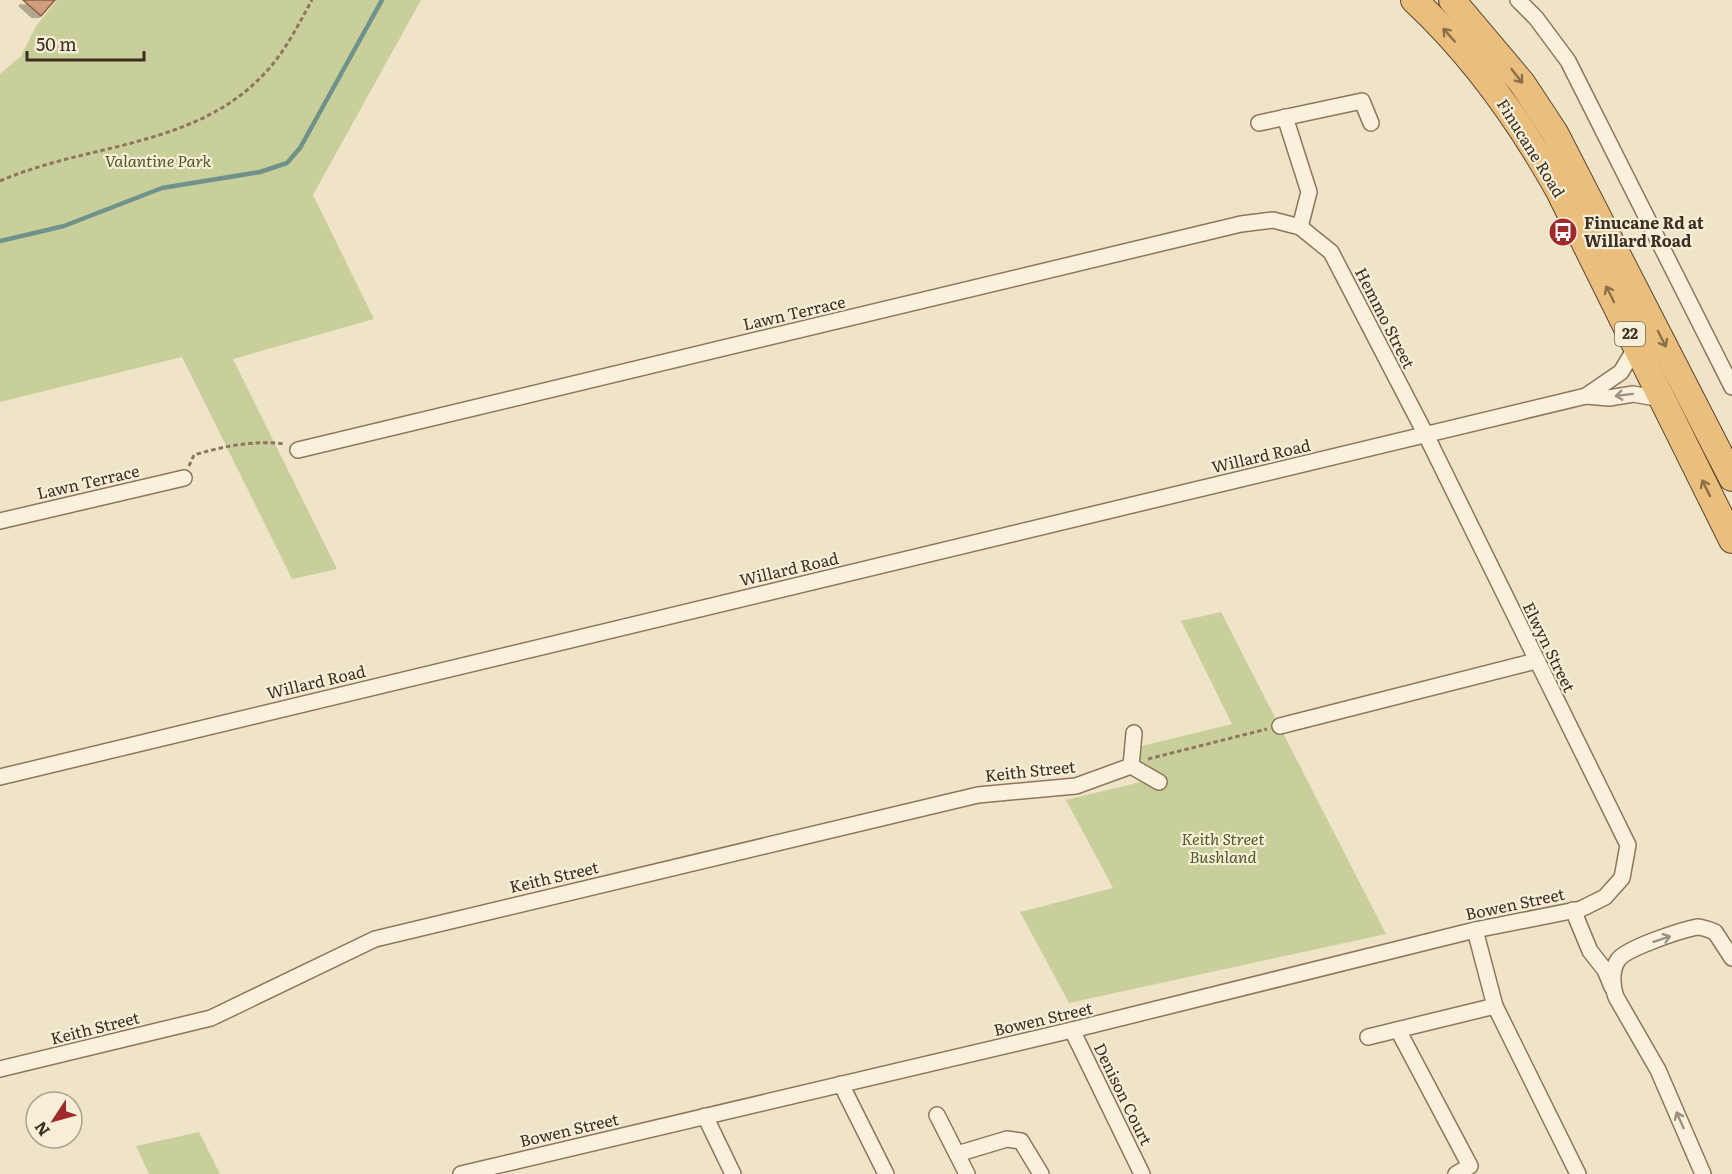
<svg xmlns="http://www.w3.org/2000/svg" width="1732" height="1174" font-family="Literata,serif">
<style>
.green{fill:#c9cf9b}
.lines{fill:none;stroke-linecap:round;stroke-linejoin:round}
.stream{stroke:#6f938a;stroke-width:4.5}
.building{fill:#cf9f7d;stroke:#8d5f41;stroke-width:1.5;filter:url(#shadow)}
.minor-casing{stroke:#8d765c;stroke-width:18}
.trunk-casing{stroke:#5b4430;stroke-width:28}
.path{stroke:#8d765c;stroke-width:3;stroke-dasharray:4.5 3;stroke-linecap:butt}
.minor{stroke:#faf1dc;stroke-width:15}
.trunk{stroke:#eabe7c;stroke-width:26}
.oneway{stroke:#8b6f49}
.oneway2{stroke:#9c907e}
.labels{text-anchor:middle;stroke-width:4.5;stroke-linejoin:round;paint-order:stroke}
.shield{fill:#f7eed8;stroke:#756857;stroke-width:1.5}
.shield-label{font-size:15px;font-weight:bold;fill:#3d2e20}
.street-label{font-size:16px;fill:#3d2e20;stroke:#f7eed8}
.park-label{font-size:16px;font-style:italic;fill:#4d5a26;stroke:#f7eed8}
.poi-label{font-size:16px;font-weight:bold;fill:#3d2e20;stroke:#f7eed8;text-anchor:start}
</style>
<defs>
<filter id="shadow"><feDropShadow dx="-5" dy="5" stdDeviation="0" flood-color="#0004"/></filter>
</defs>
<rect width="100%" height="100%" fill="#f0e4c8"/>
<g class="green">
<polygon points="57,0 421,0 313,195 374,319 233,359 337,569 292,579 182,357 0,402 0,74 21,56 36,26"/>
<polygon points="1221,612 1386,934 1069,1003 1020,912 1113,888 1066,800 1140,782 1125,750 1232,724 1181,621"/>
<polygon points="199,1132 220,1174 149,1174 136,1146"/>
</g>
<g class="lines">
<polyline class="stream" points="0,241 64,226 162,188 260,172 287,163 300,148 382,0"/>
</g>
<polygon class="building" points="23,0 55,0 41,16"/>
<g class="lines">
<g class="minor-casing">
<g id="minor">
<polyline points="1518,0 1536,18 1568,61 1732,387"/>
<polyline points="1285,117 1309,192 1300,227"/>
<polyline points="1259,123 1362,101 1371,123"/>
<polyline points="1586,396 1621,372 1636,347"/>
<polyline points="298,450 1241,224 1273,220 1300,227 1331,252 1426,435 1628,845 1622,878 1605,897 1581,909 1475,930 1072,1030 461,1174"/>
<polyline points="0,521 184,478"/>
<polyline points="1280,726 1536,661"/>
<polyline points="1134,733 1131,766 1159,782"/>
<polyline points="0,777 1586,396 1609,398 1633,394 1662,399"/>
<polyline points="1573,910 1590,951 1605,970 1612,987"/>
<polyline points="1475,930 1495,1006 1578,1174"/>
<polyline points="1072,1030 1142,1174"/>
<polyline points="1398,1030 1470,1166 1456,1174"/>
<polyline points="1368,1037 1495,1006"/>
<polyline points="0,1069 211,1018 375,939 978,795 1076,786 1131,766"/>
<polyline points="841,1084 886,1174"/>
<polyline points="937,1115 967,1174"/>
<polyline points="705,1116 733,1174"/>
<polyline points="957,1154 1007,1139 1021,1141 1041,1174"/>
<path d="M1703 1174 1658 1070 1616 997C1612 986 1611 970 1618 960 1626 948 1682 930 1697 927 1702 927 1710 930 1715 932L1732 958"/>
</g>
</g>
<g class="trunk-casing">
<g id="trunk">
<path d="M1414 0C1473 55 1520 121 1559 191L1732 540"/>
<polyline points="1452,0 1522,83 1555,133 1732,478"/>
</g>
</g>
<g class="path">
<path d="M0 181C87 143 196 148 265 73 285 52 298 25 312 0"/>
<path d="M189 466 194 455C223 446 256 440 285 444"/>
<polyline points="1148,759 1267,729"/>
</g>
<use href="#minor" class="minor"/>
<use href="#trunk" class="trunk"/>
</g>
<defs><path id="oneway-shaft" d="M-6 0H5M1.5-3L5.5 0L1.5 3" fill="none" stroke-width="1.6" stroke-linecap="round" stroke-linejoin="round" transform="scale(1.5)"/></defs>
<g class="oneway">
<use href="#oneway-shaft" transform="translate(1449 35) rotate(-132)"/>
<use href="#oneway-shaft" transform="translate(1517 76) rotate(52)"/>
<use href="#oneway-shaft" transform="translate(1610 294) rotate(-116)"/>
<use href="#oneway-shaft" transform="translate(1662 339) rotate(63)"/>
<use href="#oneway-shaft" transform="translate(1706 488) rotate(-116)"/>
</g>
<g class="oneway2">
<use href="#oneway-shaft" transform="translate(1624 395) rotate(173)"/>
<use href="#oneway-shaft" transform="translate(1662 939) rotate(-18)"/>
<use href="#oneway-shaft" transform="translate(1680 1120) rotate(-114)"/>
</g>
<defs>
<g id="bus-disc" transform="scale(1.5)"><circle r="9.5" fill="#9e2a2b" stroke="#f7eed8"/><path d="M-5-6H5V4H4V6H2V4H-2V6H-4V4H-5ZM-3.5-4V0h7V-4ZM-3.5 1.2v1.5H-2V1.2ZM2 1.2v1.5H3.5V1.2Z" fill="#fff"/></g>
</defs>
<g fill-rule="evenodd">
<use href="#bus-disc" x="1563" y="232"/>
</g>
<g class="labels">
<rect class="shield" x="1615" y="322" width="30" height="24" rx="4.5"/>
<g class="shield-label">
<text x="1630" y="339">22</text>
</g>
<g class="street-label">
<text transform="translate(1531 148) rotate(58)" y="6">Finucane Road</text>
<text transform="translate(794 313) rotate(-13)" y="6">Lawn Terrace</text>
<text transform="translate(1385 318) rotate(63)" y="6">Hemmo Street</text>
<text transform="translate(1261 456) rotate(-13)" y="6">Willard Road</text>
<text transform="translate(88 482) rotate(-13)" y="6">Lawn Terrace</text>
<text transform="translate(789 569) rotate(-13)" y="6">Willard Road</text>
<text transform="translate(1549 647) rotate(64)" y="6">Elwyn Street</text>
<text transform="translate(316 682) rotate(-13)" y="6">Willard Road</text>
<text transform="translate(1030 771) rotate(-6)" y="6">Keith Street</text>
<text transform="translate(554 877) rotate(-13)" y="6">Keith Street</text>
<text transform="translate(1515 904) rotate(-12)" y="6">Bowen Street</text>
<text transform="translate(1043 1019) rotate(-13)" y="6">Bowen Street</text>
<text transform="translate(95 1028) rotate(-14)" y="6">Keith Street</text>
<text transform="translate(1123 1094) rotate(64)" y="6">Denison Court</text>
<text transform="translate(569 1130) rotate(-13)" y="6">Bowen Street</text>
</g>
<g class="park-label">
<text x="158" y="167">Valantine Park</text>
<text x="1223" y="845">Keith Street<tspan x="1223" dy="18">Bushland</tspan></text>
</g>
<g class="poi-label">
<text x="1584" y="229">Finucane Rd at<tspan x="1584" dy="18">Willard Road</tspan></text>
</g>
</g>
<g transform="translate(54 1120) rotate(234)"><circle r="28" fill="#f7eed8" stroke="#ada18e" stroke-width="1.5"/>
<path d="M0-4.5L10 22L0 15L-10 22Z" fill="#9e2a2b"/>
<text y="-9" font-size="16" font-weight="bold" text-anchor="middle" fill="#3d2e20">N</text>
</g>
<path d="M27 51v9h117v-9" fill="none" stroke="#3d2e20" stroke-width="3"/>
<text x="36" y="51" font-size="18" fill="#3d2e20" stroke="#f7eed8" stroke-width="4.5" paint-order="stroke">50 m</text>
</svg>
